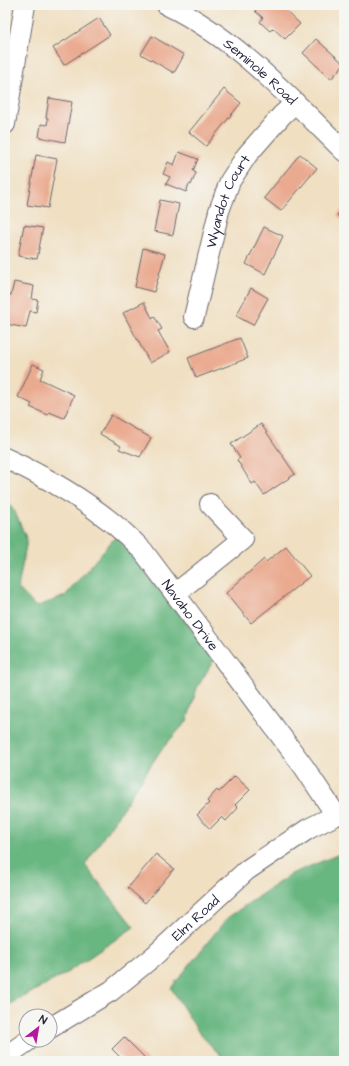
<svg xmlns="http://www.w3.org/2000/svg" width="349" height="1066" font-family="'Architects Daughter',sans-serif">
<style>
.forest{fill:#68b680;stroke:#456c5e}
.building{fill:#eaaa90}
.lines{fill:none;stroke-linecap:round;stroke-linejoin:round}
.minor-casing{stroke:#6a646a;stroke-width:22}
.minor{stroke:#fff;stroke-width:20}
.labels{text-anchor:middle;stroke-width:3;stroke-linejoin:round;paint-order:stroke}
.street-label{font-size:14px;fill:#22223b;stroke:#f6f6f2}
</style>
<rect width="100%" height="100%" fill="#f6f6f2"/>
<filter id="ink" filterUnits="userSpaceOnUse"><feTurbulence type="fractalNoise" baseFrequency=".025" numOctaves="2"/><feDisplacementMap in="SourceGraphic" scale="8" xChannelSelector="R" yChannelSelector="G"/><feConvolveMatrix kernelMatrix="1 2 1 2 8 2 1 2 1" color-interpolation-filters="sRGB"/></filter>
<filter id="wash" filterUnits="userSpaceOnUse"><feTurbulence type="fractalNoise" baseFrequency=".012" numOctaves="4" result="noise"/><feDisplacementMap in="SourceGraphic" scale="16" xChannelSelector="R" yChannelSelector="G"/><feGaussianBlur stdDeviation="0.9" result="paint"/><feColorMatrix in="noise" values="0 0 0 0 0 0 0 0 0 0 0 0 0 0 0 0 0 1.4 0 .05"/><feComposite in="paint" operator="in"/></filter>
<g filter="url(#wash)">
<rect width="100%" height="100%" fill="#f0dfc1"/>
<g class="forest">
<polygon points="5,498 15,512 27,540 18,588 36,607 65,596 116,536 215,658 197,688 187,721 161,750 85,865 134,927 65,974 5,1007"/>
<polygon points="344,852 344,1061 226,1061 199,1033 171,988 227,918 291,874"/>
</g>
<g id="blocks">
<g class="building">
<polygon points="261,5 280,5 300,24 285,39 273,28 270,31 260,22 263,18 255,11"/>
<polygon points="99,18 110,35 64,65 53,48"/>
<polygon points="152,36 184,55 174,73 141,54"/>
<polygon points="316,39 344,64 331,79 303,53"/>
<polygon points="224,89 241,103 206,146 189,132"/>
<polygon points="49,98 72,102 65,142 39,137 41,124 47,125 48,118 46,118"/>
<polygon points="179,152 198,159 193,171 196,173 191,185 189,184 186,192 166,184 170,177 163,174 168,162 174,165"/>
<polygon points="300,154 317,168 281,211 264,198"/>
<polygon points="36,155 57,159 48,208 27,205"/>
<polygon points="160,200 179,204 173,235 154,231"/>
<polygon points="344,208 344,222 337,215"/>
<polygon points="24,225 43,228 37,259 18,256"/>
<polygon points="264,227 283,236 265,274 246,264"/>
<polygon points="143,248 165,254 154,292 135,287"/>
<polygon points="14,282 34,286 32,299 38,300 36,312 30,311 26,328 6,324 9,309 6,308 9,295 11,295"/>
<polygon points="251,288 268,298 253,325 236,316"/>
<polygon points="144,302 152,318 154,316 162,329 158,331 170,352 150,363 123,313"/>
<polygon points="240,338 248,358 196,378 188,358"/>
<polygon points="33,364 44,369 40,379 74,395 64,418 49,412 48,415 30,407 32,404 18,397"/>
<polygon points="111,415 151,438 140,457 119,449 121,446 100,434"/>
<polygon points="261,424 295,474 264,495 255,482 252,484 237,460 240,458 231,444"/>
<polygon points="286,546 310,576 251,623 226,593 264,559 266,562"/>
<polygon points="235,776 250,790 235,805 238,808 226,821 222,817 210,829 197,815 209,803 207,801 217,790 219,792"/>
<polygon points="156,854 174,869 145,903 128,888"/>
<polygon points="124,1037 148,1061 124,1061 112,1049"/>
</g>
</g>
</g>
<g filter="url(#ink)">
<use href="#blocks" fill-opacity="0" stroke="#6a646a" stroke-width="1"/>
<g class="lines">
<g class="minor-casing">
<g id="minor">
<path id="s1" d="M167 5C236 38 290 98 344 151"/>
<polyline points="5,124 25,5"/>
<path id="s2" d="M194 317 219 211 230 181 247 155 282 115 295 103"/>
<path id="s3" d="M5 458C55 481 105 511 143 551L304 767 336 815"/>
<polyline points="176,593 243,539 210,504"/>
<path id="s4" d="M50 1028 111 991 154 956 247 870 308 829 336 815 344 813"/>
<polyline points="5,1057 29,1040"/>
</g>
</g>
<use href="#minor" class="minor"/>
</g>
</g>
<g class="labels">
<g class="street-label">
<text dy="5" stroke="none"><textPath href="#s1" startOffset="115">Seminole Road</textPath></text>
<text dy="5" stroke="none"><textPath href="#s2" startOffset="121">Wyandot Court</textPath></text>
<text dy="5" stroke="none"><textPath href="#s3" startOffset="247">Navaho Drive</textPath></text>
<text dy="5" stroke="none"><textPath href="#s4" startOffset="183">Elm Road</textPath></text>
</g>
</g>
<rect width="349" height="1066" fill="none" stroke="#f6f6f2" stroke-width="20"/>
<g transform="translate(38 1028) rotate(31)"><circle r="19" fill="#f6f6f2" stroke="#a1a1a9"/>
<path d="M0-3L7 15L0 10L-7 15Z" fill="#b5179e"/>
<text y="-6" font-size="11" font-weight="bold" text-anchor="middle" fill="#22223b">N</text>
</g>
</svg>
